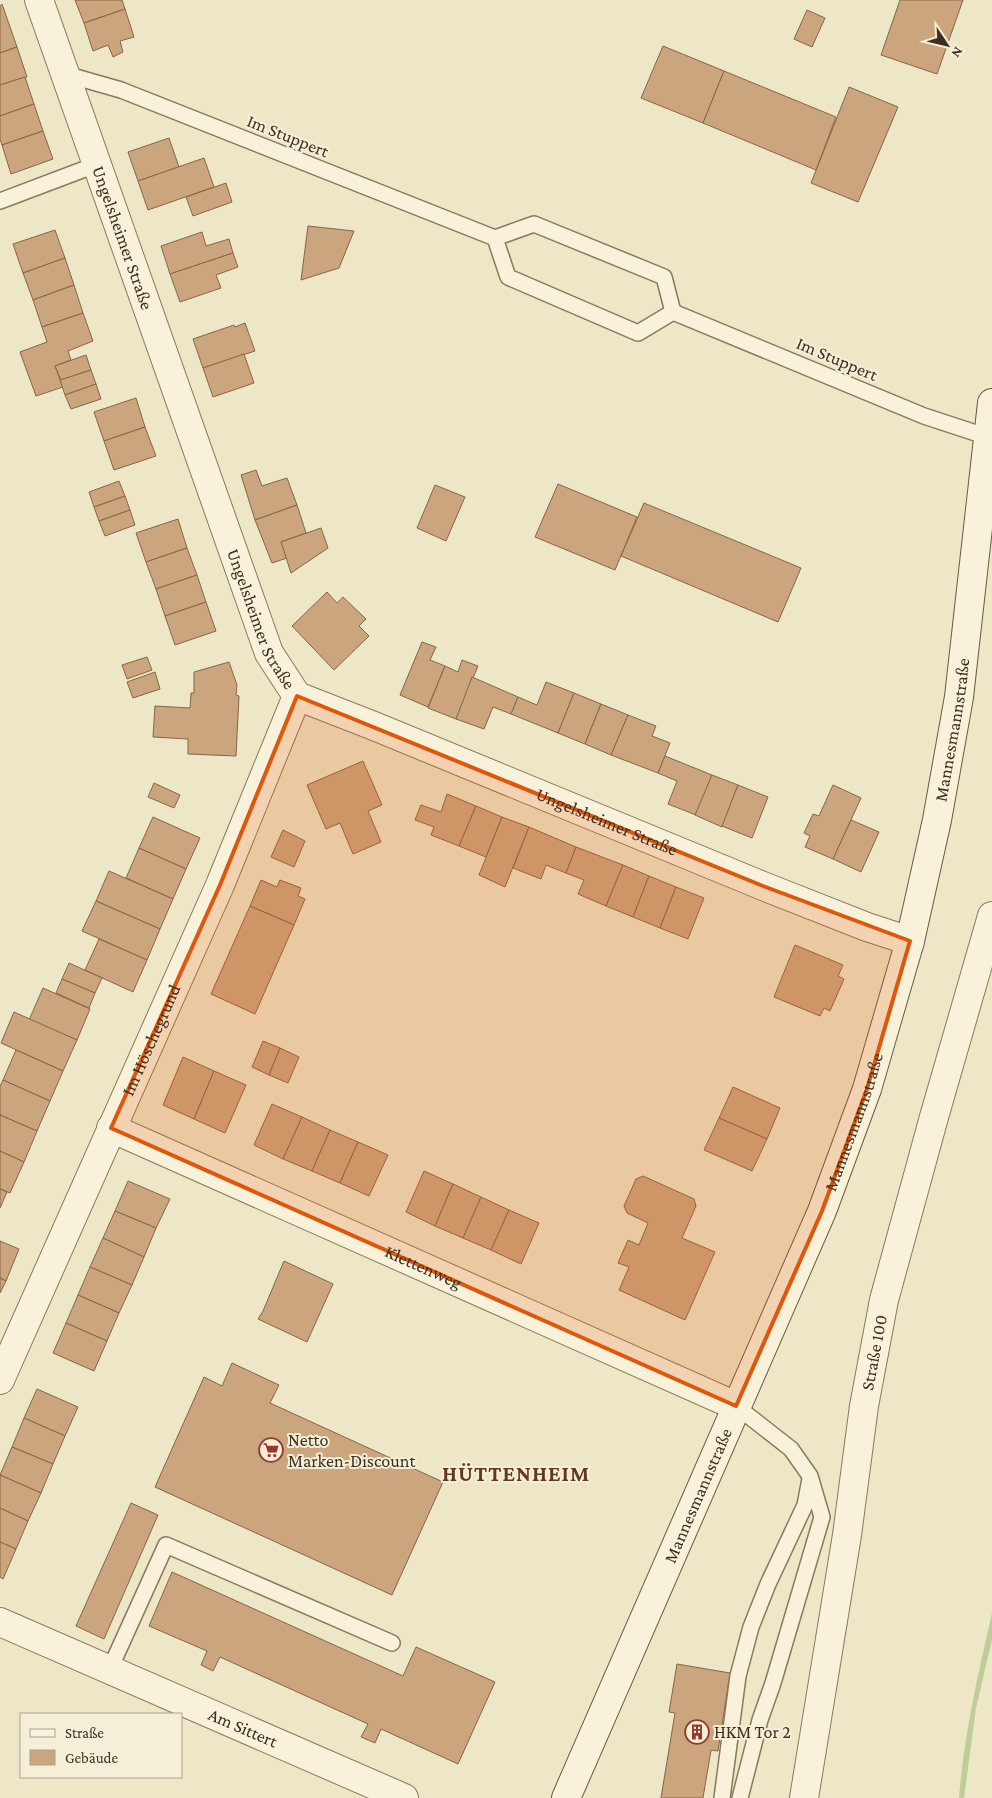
<svg xmlns="http://www.w3.org/2000/svg" width="992" height="1798" font-family="'Crimson Pro',serif">
<style>
.green{fill:#c1cc9b}
.building{fill:#caa57e;stroke:#876543}
.lines{fill:none;stroke-linecap:round;stroke-linejoin:round}
.service-casing{stroke:#89795d;stroke-width:18}
.minor-casing{stroke:#89795d;stroke-width:30}
.secondary-casing{stroke:#6b5a40;stroke-width:30}
.service{stroke:#f8f2db;stroke-width:15}
.minor{stroke:#f8f2db;stroke-width:28}
.secondary{stroke:#f8f2db;stroke-width:28}
.marked{fill:#df570d;fill-opacity:0.2;stroke:#df570d;stroke-width:4;stroke-linejoin:round}
.labels{text-anchor:middle;stroke-width:4;stroke-linejoin:round;paint-order:stroke}
.street-label{font-size:18px;fill:#3a2f20;stroke:#f5efd7}
.poi-label{font-size:18px;fill:#3a2f20;stroke:#f5efd7;text-anchor:start}
.district-label{font-size:22px;font-weight:bold;letter-spacing:1px;fill:#653621;stroke:#f5efd7}
</style>
<rect width="100%" height="100%" fill="#ede6c7"/>
<path class="green" d="M992 1613V1640L976 1708 964 1798H959C964 1735 978 1674 992 1613Z"/>
<g class="building">
<polygon points="75,0 122,0 125,9 84,23"/>
<polygon points="900,0 963,0 937,74 881,55"/>
<polygon points="2,4 17,47 0,53 0,6"/>
<polygon points="125,9 134,37 120,41 123,52 113,57 108,45 93,51 84,23"/>
<polygon points="807,10 825,18 812,47 794,39"/>
<polygon points="663,46 724,71 703,123 641,98"/>
<polygon points="17,47 27,77 0,85 0,53"/>
<polygon points="724,71 836,117 816,170 703,123"/>
<polygon points="25,77 34,104 0,116 0,85"/>
<polygon points="849,87 898,107 858,202 811,183"/>
<polygon points="34,104 43,131 2,145 0,139 0,116"/>
<polygon points="43,131 53,159 11,174 2,145"/>
<polygon points="169,138 179,167 138,181 128,152"/>
<polygon points="204,158 214,187 148,210 138,181"/>
<polygon points="226,183 232,202 193,216 186,197"/>
<polygon points="308,226 354,231 339,268 301,280"/>
<polygon points="55,230 65,258 23,273 13,244"/>
<polygon points="202,232 206,246 229,239 233,253 170,274 161,246"/>
<polygon points="233,253 238,267 216,275 221,288 180,302 170,274"/>
<polygon points="65,258 74,285 33,300 23,273"/>
<polygon points="74,285 83,313 42,327 33,300"/>
<polygon points="83,313 93,341 68,351 71,360 55,366 63,387 36,396 20,352 47,342 42,327"/>
<polygon points="245,323 255,351 203,368 193,339 234,325 235,327"/>
<polygon points="244,354 254,383 213,397 203,368"/>
<polygon points="86,355 91,370 61,380 55,366"/>
<polygon points="91,370 96,384 65,395 60,380"/>
<polygon points="96,384 101,399 71,409 65,395"/>
<polygon points="136,398 145,427 104,441 94,412"/>
<polygon points="145,427 156,456 114,470 104,441"/>
<polygon points="256,470 262,486 287,478 297,505 255,520 241,475"/>
<polygon points="119,481 125,496 94,507 89,492"/>
<polygon points="558,484 637,517 615,570 535,537"/>
<polygon points="435,485 465,497 446,541 417,528"/>
<polygon points="125,496 130,510 99,521 94,507"/>
<polygon points="644,503 801,568 778,622 621,556"/>
<polygon points="297,505 306,533 281,542 287,558 272,563 255,520"/>
<polygon points="130,510 135,525 105,536 99,521"/>
<polygon points="178,519 187,548 146,562 136,533"/>
<polygon points="321,528 328,548 291,573 281,542"/>
<polygon points="187,548 197,575 156,589 146,562"/>
<polygon points="197,575 206,602 165,616 156,589"/>
<polygon points="327,592 337,603 343,597 366,619 359,626 369,636 334,670 292,626"/>
<polygon points="206,602 216,631 175,645 165,616"/>
<polygon points="422,642 436,647 430,660 445,666 428,707 400,695"/>
<polygon points="147,657 152,670 127,679 122,665"/>
<polygon points="462,660 478,666 456,719 428,708 445,666 458,672"/>
<polygon points="229,662 237,685 236,695 239,696 236,756 188,754 188,739 153,737 155,706 190,708 191,693 194,693 194,672"/>
<polygon points="155,672 160,689 133,698 127,682"/>
<polygon points="472,677 518,697 511,714 493,707 484,729 456,719"/>
<polygon points="546,682 574,693 558,733 511,714 518,697 537,705"/>
<polygon points="574,693 601,704 585,744 558,733"/>
<polygon points="601,704 628,715 611,755 585,744"/>
<polygon points="628,715 656,726 652,736 670,743 658,773 611,755"/>
<polygon points="665,756 712,775 696,815 668,804 677,781 658,773"/>
<polygon points="363,761 382,805 368,811 381,842 353,854 340,823 326,829 307,785"/>
<polygon points="712,775 738,785 722,827 695,815"/>
<polygon points="154,783 180,795 174,808 148,797"/>
<polygon points="738,785 768,797 752,838 722,826"/>
<polygon points="833,785 861,798 833,859 805,847 810,836 804,833 813,814 819,816"/>
<polygon points="447,794 476,806 459,846 431,835 434,827 415,820 421,805 441,812"/>
<polygon points="476,806 502,817 486,857 459,846"/>
<polygon points="153,817 200,838 186,869 139,848"/>
<polygon points="502,817 529,827 505,887 479,875"/>
<polygon points="851,820 879,832 861,872 833,859"/>
<polygon points="529,827 576,847 566,873 546,865 541,879 513,868"/>
<polygon points="283,830 305,841 294,867 271,857"/>
<polygon points="576,847 623,865 606,906 578,894 584,880 566,873"/>
<polygon points="139,848 186,869 173,899 126,878"/>
<polygon points="623,865 649,876 633,917 606,906"/>
<polygon points="109,871 173,899 160,929 96,901"/>
<polygon points="649,876 676,887 660,928 633,917"/>
<polygon points="261,880 277,887 280,880 301,888 298,896 305,899 294,925 250,906"/>
<polygon points="676,887 704,898 688,939 660,928"/>
<polygon points="96,901 160,929 147,960 82,931"/>
<polygon points="250,906 294,925 255,1014 211,994"/>
<polygon points="99,939 147,960 133,992 85,970"/>
<polygon points="795,945 843,965 838,976 844,979 830,1011 824,1008 820,1016 774,997"/>
<polygon points="69,963 102,978 95,993 62,979"/>
<polygon points="62,979 95,993 89,1008 56,993"/>
<polygon points="43,988 90,1009 77,1040 29,1020"/>
<polygon points="14,1012 77,1040 63,1071 1,1043"/>
<polygon points="263,1041 280,1048 269,1075 252,1067"/>
<polygon points="280,1048 299,1057 288,1083 269,1075"/>
<polygon points="16,1050 63,1071 50,1101 3,1080"/>
<polygon points="183,1057 214,1071 194,1119 163,1105"/>
<polygon points="214,1071 246,1085 225,1133 194,1119"/>
<polygon points="3,1080 50,1101 37,1131 0,1115 0,1086"/>
<polygon points="733,1087 780,1108 767,1139 719,1118"/>
<polygon points="272,1104 302,1117 283,1159 254,1145"/>
<polygon points="0,1115 37,1131 24,1162 0,1151"/>
<polygon points="302,1117 330,1130 312,1171 283,1159"/>
<polygon points="719,1118 767,1139 752,1171 704,1150"/>
<polygon points="330,1130 358,1142 340,1183 312,1171"/>
<polygon points="358,1142 388,1155 369,1196 340,1183"/>
<polygon points="0,1151 24,1162 10,1193 0,1189"/>
<polygon points="424,1171 453,1184 435,1226 406,1212"/>
<polygon points="643,1176 694,1199 696,1206 682,1238 715,1252 685,1320 619,1290 629,1267 618,1263 628,1240 639,1245 648,1223 627,1213 624,1206 636,1179"/>
<polygon points="128,1181 170,1199 156,1228 115,1211"/>
<polygon points="453,1184 481,1197 463,1238 435,1226"/>
<polygon points="0,1189 7,1192 0,1208"/>
<polygon points="481,1197 509,1210 491,1250 463,1238"/>
<polygon points="509,1210 539,1223 521,1264 491,1250"/>
<polygon points="115,1211 156,1228 144,1257 103,1238"/>
<polygon points="103,1238 144,1257 132,1285 90,1267"/>
<polygon points="0,1241 19,1249 6,1281 0,1278"/>
<polygon points="284,1261 333,1284 307,1342 258,1319 263,1311"/>
<polygon points="90,1267 132,1285 119,1313 78,1295"/>
<polygon points="0,1278 6,1281 0,1293"/>
<polygon points="78,1295 119,1313 107,1341 66,1323"/>
<polygon points="66,1323 107,1341 94,1371 53,1353"/>
<polygon points="232,1363 279,1385 270,1403 443,1482 392,1595 155,1487 204,1377 222,1386"/>
<polygon points="37,1389 78,1407 65,1436 24,1418"/>
<polygon points="24,1418 65,1436 53,1464 12,1447"/>
<polygon points="12,1447 53,1464 41,1493 0,1475"/>
<polygon points="0,1475 41,1493 28,1521 0,1508"/>
<polygon points="131,1503 158,1515 104,1639 76,1626"/>
<polygon points="0,1508 28,1521 16,1549 0,1542"/>
<polygon points="0,1542 16,1549 3,1579 0,1577"/>
<polygon points="172,1572 403,1676 416,1647 495,1682 458,1764 381,1729 375,1743 361,1737 368,1724 220,1657 213,1671 201,1665 207,1651 149,1626"/>
<polygon points="677,1664 730,1673 718,1751 711,1750 703,1798 661,1798 675,1713 669,1712"/>
</g>
<g class="lines">
<g class="service-casing">
<g id="service">
<polyline points="65,74 121,90 495,238 508,277 638,333 673,312 924,416 988,437"/>
<polyline points="0,201 98,164"/>
<polyline points="495,238 534,224 664,277 673,312"/>
<polyline points="736,1406 791,1449 810,1476 822,1517 773,1683 760,1720 740,1798"/>
<polyline points="109,1671 166,1545 392,1643"/>
<polyline points="722,1798 738,1676 751,1627 768,1584 805,1505 810,1479"/>
</g>
</g>
<g class="minor-casing">
<g id="minor">
<path id="s1" d="M39 0 269 653 297 696 374 726 763 886 867 927 910 941"/>
<path id="s2" d="M111 1128 736 1406"/>
<path id="s3" d="M0 1380 220 885 297 696"/>
<path id="s4" d="M0 1622 404 1798"/>
<path id="s5" d="M804 1798 847 1535 864 1406 884 1300 934 1117 992 916"/>
</g>
</g>
<g class="secondary-casing">
<g id="secondary">
<path id="s6" d="M566 1798 822 1211 867 1089 910 941 937 820 959 697 992 403"/>
</g>
</g>
<use href="#service" class="service"/>
<use href="#minor" class="minor"/>
<use href="#secondary" class="secondary"/>
</g>
<path class="marked" d="M297 696 763 886 910 941 867 1089 822 1211 736 1406 111 1128 220 885Z"/>
<defs>
<g id="supermarket-ring" transform="scale(1.25)"><circle r="9.5" fill="#f5efd7" stroke="#96382e" stroke-width="1.5"/><path d="M-6-5.5h2.5l.6 2H6L4.5 2H-2.5L-4.4-4H-6ZM-1.5 3.2a1.3 1.3 0 1 0 .1 0ZM3 3.2a1.3 1.3 0 1 0 .1 0Z" fill="#96382e"/></g>
<g id="building-ring" transform="scale(1.25)"><circle r="9.5" fill="#f5efd7" stroke="#96382e" stroke-width="1.5"/><path d="M-4-6H4V6H1V3H-1V6H-4ZM-2.5-4.3h1.7v1.8h-1.7ZM.8-4.3h1.7v1.8H.8ZM-2.5-1h1.7V.8h-1.7ZM.8-1h1.7V.8H.8Z" fill="#96382e"/></g>
</defs>
<g fill-rule="evenodd">
<use href="#supermarket-ring" x="271" y="1450"/>
<use href="#building-ring" x="697" y="1732"/>
</g>
<g class="labels">
<g class="street-label">
<text transform="translate(288 136) rotate(22)" y="6">Im Stuppert</text>
<text dy="6" stroke="none"><textPath href="#s1" startOffset="252">Ungelsheimer Straße</textPath></text>
<text transform="translate(837 359) rotate(23)" y="6">Im Stuppert</text>
<text dy="6" stroke="none"><textPath href="#s1" startOffset="658">Ungelsheimer Straße</textPath></text>
<text dy="6" stroke="none"><textPath href="#s6" startOffset="1140">Mannesmannstraße</textPath></text>
<text dy="6" stroke="none"><textPath href="#s1" startOffset="1078">Ungelsheimer Straße</textPath></text>
<text dy="6" stroke="none"><textPath href="#s3" startOffset="372">Im Höschegrund</textPath></text>
<text dy="6" stroke="none"><textPath href="#s6" startOffset="735">Mannesmannstraße</textPath></text>
<text dy="6" stroke="none"><textPath href="#s2" startOffset="342">Klettenweg</textPath></text>
<text dy="6" stroke="none"><textPath href="#s5" startOffset="451">Straße 100</textPath></text>
<text dy="6" stroke="none"><textPath href="#s6" startOffset="330">Mannesmannstraße</textPath></text>
<text dy="6" stroke="none"><textPath href="#s4" startOffset="265">Am Sittert</textPath></text>
</g>
<g class="poi-label">
<text x="288" y="1446">Netto<tspan x="288" dy="21">Marken-Discount</tspan></text>
<text x="714" y="1738">HKM Tor 2</text>
</g>
<g class="district-label">
<text x="516" y="1481">HÜTTENHEIM</text>
</g>
</g>
<rect x="20" y="1713" width="162" height="65" fill="#f5efd7" stroke="#aaa28e"/>
<rect x="30" y="1729" width="25" height="8" fill="#f8f2db" stroke="#aaa28e"/>
<text x="65" y="1738" font-size="15" fill="#3a2f20">Straße</text>
<rect x="30" y="1750" width="25" height="15" fill="#caa57e" stroke="#aaa28e"/>
<text x="65" y="1763" font-size="15" fill="#3a2f20">Gebäude</text>
<g transform="translate(947 45) rotate(125)" stroke="#f5efd7" stroke-width="4" paint-order="stroke">
<path d="M0-4L9 19L0 12L-9 19Z" fill="#3a2f20"/>
<text y="-8" font-size="14" font-weight="bold" text-anchor="middle" fill="#3a2f20">N</text>
</g>
</svg>
